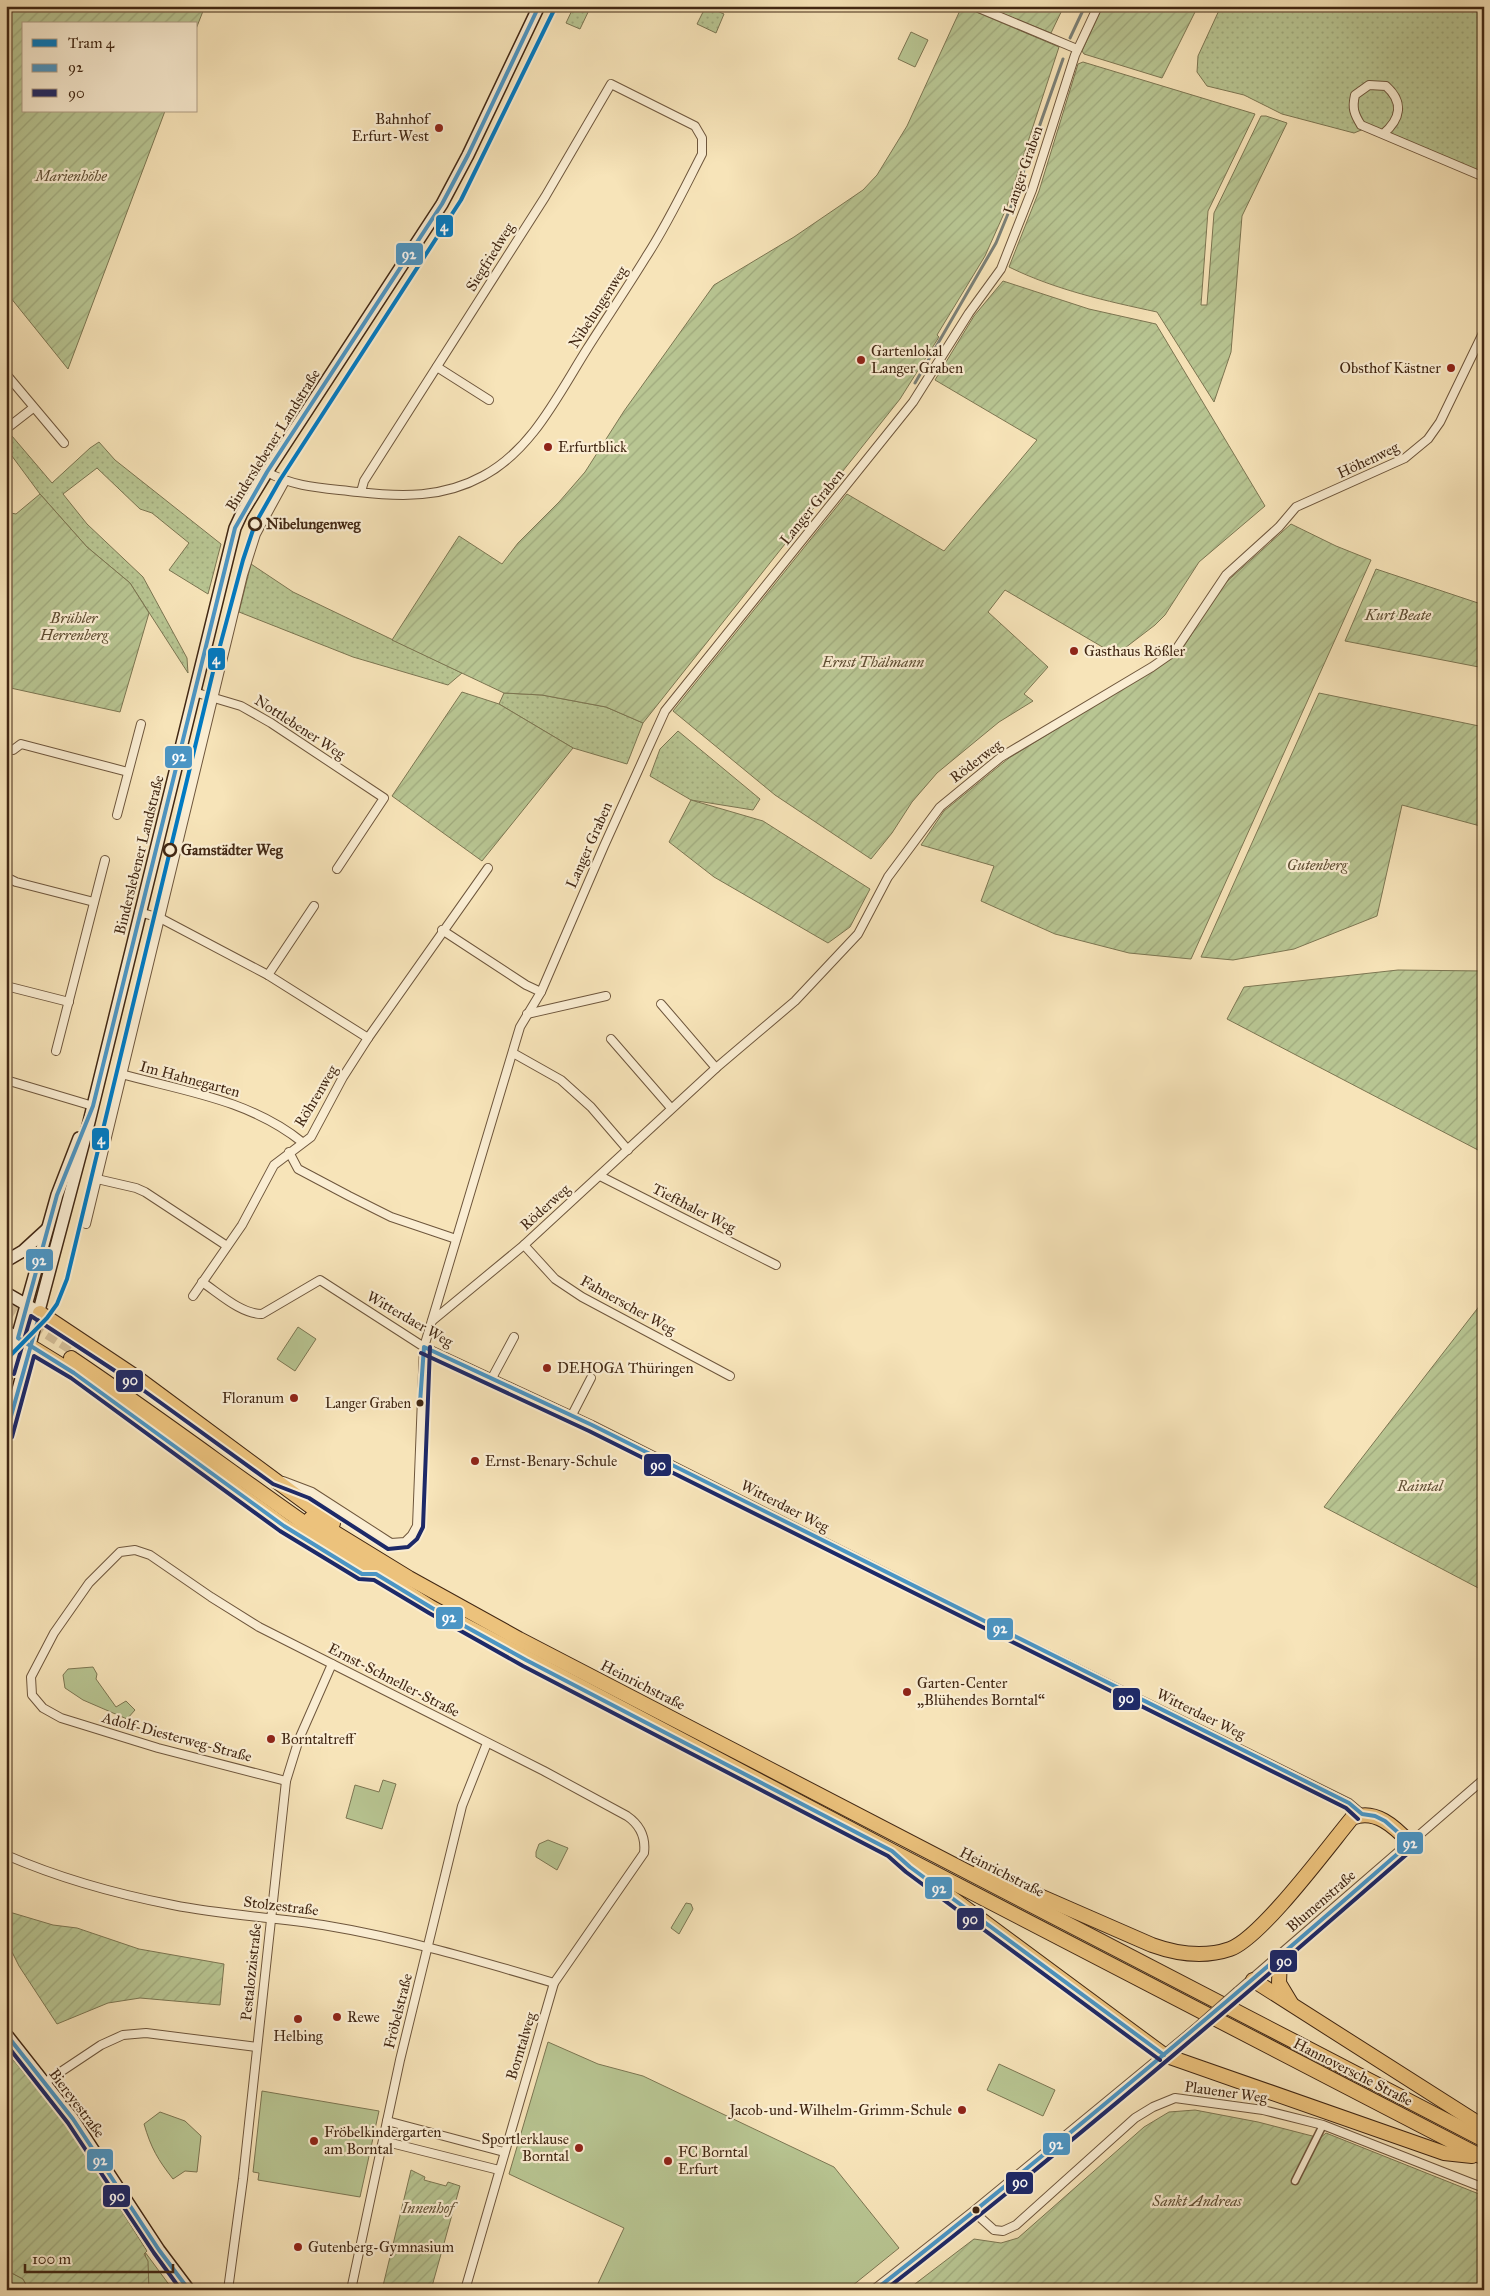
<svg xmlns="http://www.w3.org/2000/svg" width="1490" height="2296" font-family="'IM FELL Great Primer',serif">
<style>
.grass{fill:url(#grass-dots);stroke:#7c7652}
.park{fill:#b8c592;stroke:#7c7652}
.garden{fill:url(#garden-furrows);stroke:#7c7652}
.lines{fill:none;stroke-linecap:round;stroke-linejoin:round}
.stream{stroke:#7b8077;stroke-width:3}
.secondary-tunnel{stroke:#d3be98;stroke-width:11;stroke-dasharray:11 5.5;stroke-linecap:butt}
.pedestrian-casing{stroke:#6e563c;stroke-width:9}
.minor-casing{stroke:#6e563c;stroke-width:10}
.tertiary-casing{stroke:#6e563c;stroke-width:12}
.secondary-casing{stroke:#412713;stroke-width:14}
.trunk-casing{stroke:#412713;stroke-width:16}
.pedestrian{stroke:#faedd2;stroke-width:6}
.minor{stroke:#faedd2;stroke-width:8}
.tertiary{stroke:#faedd2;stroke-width:10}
.secondary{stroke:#faedd2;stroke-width:11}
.trunk{stroke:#ecc27c;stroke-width:14}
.tertiary-bridge-casing{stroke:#6e563c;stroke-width:12;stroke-linecap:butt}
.tertiary-bridge{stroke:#faedd2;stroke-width:10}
.bus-1-casing{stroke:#faedd2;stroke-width:8}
.bus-2-casing{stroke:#faedd2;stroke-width:8}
.bus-1{stroke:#4b95c4;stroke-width:4}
.bus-2{stroke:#1d2968;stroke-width:4}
.tram-1-casing{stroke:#faedd2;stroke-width:8}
.tram-1{stroke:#007ac3;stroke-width:4}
.poi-dot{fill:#8f2418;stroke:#faedd2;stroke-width:2}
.stop-dot{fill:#faedd2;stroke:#412713;stroke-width:2.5}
.bus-dot{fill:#412713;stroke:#faedd2;stroke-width:2}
.labels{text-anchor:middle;stroke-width:4.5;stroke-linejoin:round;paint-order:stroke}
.bus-label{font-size:14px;fill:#412713;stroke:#faedd2;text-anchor:end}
.poi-label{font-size:15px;fill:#412713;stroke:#faedd2;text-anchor:start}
.street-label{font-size:15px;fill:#412713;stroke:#faedd2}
.park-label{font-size:15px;font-style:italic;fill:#5f4e33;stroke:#faedd2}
.stop-label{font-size:15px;font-weight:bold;fill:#412713;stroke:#faedd2;text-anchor:start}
.line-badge{stroke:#faedd2;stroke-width:2}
.badge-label{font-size:14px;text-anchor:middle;font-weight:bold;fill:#fff}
</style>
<defs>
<pattern id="grass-dots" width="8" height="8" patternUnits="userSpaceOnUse" patternTransform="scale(1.25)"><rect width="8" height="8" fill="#b8c592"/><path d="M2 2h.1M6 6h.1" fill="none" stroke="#9fa97d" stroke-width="1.8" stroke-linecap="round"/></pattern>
<pattern id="garden-furrows" width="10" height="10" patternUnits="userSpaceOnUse" patternTransform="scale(1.25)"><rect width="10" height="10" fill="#b8c592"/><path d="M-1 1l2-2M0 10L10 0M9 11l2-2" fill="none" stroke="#9fa97d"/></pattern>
</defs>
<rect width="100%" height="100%" fill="#f7e4b9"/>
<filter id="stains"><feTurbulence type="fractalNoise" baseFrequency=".004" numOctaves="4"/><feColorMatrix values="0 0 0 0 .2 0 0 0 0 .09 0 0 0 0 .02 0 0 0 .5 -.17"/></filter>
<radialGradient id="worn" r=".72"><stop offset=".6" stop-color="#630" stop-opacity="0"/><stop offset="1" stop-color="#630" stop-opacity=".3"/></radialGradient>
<g class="grass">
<polygon points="574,6 591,6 580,29 566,23"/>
<polygon points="706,6 724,14 716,33 697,24"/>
<polygon points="1221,6 1484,6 1484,173 1371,126 1354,133 1282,114 1244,95 1207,86 1197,72 1198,56"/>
<polygon points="6,429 52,483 90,448 99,442 115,460 221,544 208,594 169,570 189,543 152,513 140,509 97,468 63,494 87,524 143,577 187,658 188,673 130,583 87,547 40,494 6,448"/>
<polygon points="251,564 293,592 462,673 448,685 353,657 239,612"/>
<polygon points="504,693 542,695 606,707 643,723 627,764 573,748 499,704"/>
<polygon points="678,731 760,799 753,810 691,800 650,776 660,749"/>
</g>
<g class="park">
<polygon points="911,32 928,40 915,67 898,59"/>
<polygon points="298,1327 316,1339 295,1371 277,1359"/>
<polygon points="93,1667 97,1674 96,1679 116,1707 126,1701 135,1710 127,1719 83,1700 65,1688 63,1675 68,1669"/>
<polygon points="383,1780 396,1784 382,1829 346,1818 355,1785 379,1792"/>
<polygon points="548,1840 568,1848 557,1870 536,1857 536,1852 539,1844"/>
<polygon points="686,1903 691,1904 693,1909 679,1934 671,1928"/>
<polygon points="548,2042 598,2064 643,2076 834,2167 899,2248 847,2290 595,2290 624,2228 509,2174"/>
<polygon points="999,2064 1055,2090 1043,2116 987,2090"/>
<polygon points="262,2091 379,2111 360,2197 258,2180 259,2173 253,2172"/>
<path d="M160 2112 185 2121 201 2136 197 2172 185 2171 173 2179C158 2160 151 2148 144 2124Z"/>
<polygon points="145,2252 173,2290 149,2290"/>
<polygon points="6,2270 23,2279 29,2290 6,2290"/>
</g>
<g class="garden">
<polygon points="6,6 205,6 196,29 196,24 24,24 24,111 165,111 68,369 6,292"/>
<polygon points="962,6 1059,47 1006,209 985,256 937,335 939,337 900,399 643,723 606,707 542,695 504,693 392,640 459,536 502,564 518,543 559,502 585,472 624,411 714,285 794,237 863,190 877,175 907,126"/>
<polygon points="983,6 1064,6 1051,33"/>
<polygon points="1103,6 1198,6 1162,78 1084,54 1082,51"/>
<path d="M1083 62 1255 114 1208 211 1201 305H1207L1214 213 1261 116H1266L1287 123 1242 216 1231 352 1214 402 1157 312C1106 301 1056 290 1009 267L1039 191 1078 64Z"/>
<polygon points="1003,281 1089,309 1156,324 1265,506 1199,562 1165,615 1155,625 1121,651 1111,652 1005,590 988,612 1048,667 1024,694 1033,701 999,722 937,773 912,802 892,833 871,859 775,795 673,711 847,494 944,551 1037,440 935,380 974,316"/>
<polygon points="40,494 87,547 130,583 149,613 120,712 6,687 6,512 16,514"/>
<polygon points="1291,524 1336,546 1371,560 1191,959 1129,953 1055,934 981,901 994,866 921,845 944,811 1009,758 1179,654 1223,585"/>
<polygon points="1376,569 1484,605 1484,668 1345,641"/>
<polygon points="462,692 499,704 573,748 482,861 392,796"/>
<polygon points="1319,693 1484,727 1484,827 1402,805 1377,916 1294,949 1233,960 1201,957"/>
<polygon points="691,800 763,821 870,889 850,927 828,943 714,877 669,842"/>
<polygon points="1398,970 1484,971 1484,1129 1478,1150 1227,1019 1244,987"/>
<polygon points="1484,1300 1484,1591 1324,1507"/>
<polygon points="6,1911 53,1925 77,1928 139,1949 224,1964 220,2005 140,1998 108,2003 57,2024 19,1966 6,1940"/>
<polygon points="6,2051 60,2117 90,2161 147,2251 144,2254 148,2261 149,2290 29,2290 23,2279 6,2270"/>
<polygon points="1195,2110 1258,2122 1320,2138 1326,2133 1484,2196 1484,2290 907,2290 974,2239 1001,2243 1018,2238 1144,2127 1169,2112"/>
<polygon points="411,2170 425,2177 424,2180 446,2186 448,2182 460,2186 431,2290 382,2290"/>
</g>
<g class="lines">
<g class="stream">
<polyline points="1070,38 1085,6"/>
<polyline points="915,383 996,243 1012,204 1063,59"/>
</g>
<polyline class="secondary-tunnel" points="6,1307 76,1352"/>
<g class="pedestrian-casing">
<polyline id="pedestrian" points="1295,2181 1323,2125"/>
</g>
<g class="minor-casing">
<g id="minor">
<polyline points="974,6 1077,49"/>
<path d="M1383 134C1401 119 1404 102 1386 86L1369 85 1355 95C1352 108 1354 114 1361 125L1484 177"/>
<polyline points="437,367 489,400"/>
<polyline points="6,374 64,443"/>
<polyline points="6,429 33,408"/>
<path d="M267 472C295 488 327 488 358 492 402 497 443 498 483 476 532 450 558 395 587 349 606 319 627 288 646 257 667 225 684 189 702 154V138L695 126 611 84 545 197 364 481 361 492"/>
<polyline points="194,692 241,706 271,723 384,798 337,869"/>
<polyline points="6,748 13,750 21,744 128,772"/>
<polyline points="117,815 141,724"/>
<polyline points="6,877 16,882 94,902"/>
<polyline points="139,912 160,918 268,975 368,1038"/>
<polyline points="442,930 526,985 541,992"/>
<polyline points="268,975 314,906"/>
<polyline points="6,986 69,1002"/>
<polyline points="661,1004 716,1068"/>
<polyline points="527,1014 606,996"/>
<polyline points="611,1039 671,1108"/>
<polyline points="56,1051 105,860"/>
<polyline points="513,1053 561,1080 591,1107 628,1150"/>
<path d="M121 1074C184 1091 250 1100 302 1142"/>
<polyline points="6,1080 93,1106"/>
<polyline points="289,1152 298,1169 349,1196 391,1217 456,1239"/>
<polyline points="600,1176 776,1265"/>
<polyline points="97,1179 136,1188 145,1192 227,1246"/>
<polyline points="86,1224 243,575 256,534 285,481"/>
<polyline points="524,1245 555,1279 582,1297 730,1376"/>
<path d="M202 1282C220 1294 241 1314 262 1314L320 1280 424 1347 592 1425 995 1628 1349 1803 1362 1814"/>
<polyline points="193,1296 242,1225 274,1165 311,1137 343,1077 368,1038 488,868"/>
<polyline points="432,1321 524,1245 716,1068 795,1001 858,934 888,877 940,807 1001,757 1152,667 1175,651 1226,575 1279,527 1296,507 1405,458 1428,439 1440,422 1484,331"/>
<polyline points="492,1378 514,1337"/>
<polyline points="572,1415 591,1378"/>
<polyline points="283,1481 312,1492 391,1543 405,1542 412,1535 417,1526 424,1347 520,1027 541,992 604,846 665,711 913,402 969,313 1001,269 1032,190 1075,55 1098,6"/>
<path d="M286 1781 158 1748 61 1718 43 1708 32 1695 31 1677 54 1633 89 1583 120 1552 135 1550 150 1555 211 1597 259 1627 544 1771 627 1816C640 1825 646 1837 644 1853L554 1983 465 2290"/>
<polyline points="1410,1843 1484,1779"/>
<path d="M6 1855C59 1878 116 1894 173 1905 222 1915 273 1917 323 1925 402 1938 477 1960 554 1983"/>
<polyline points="44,2083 101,2045 123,2035 146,2033 257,2047"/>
<polyline points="387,2121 504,2152"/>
<polyline points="383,2141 499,2170"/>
<polyline points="974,2212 994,2230 1003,2231 1016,2225 1135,2118 1153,2107 1175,2098 1263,2110 1323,2125 1484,2188"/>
<polyline points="228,2290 243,2179 286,1781 299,1739 332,1664"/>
<polyline points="351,2290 400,2060 462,1806 487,1743"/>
</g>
</g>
<g class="tertiary-casing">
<g id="tertiary">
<polyline points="1238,1992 1410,1843"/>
<polyline points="875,2290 974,2212 1195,2030"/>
</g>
</g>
<g class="secondary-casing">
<g id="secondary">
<polyline points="6,1261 23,1251 47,1229"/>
<polyline points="6,1293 32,1308"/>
<polyline points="6,1331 22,1341"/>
<polyline points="6,1377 57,1195 79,1138"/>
<polyline points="6,1435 88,1126 235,528 242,513 267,472 442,204 468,155 539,6"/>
<polyline points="6,2034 73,2119 159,2250 189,2290"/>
</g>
</g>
<g class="trunk-casing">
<g id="trunk">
<polyline points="40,1313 136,1377 333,1523"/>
<polyline points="30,1346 74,1373 284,1526 339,1560"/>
<path d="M71 1358C193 1440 307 1531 432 1608L892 1851 1484 2158"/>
<polyline points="311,1518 409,1578 519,1639 1484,2140"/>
<path d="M980 1870 1152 1945C1177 1954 1204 1958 1230 1949 1261 1938 1328 1847 1352 1818 1375 1808 1395 1827 1410 1843"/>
<polyline points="918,1873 1164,2055 1444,2153 1472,2156"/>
<polyline points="1280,1957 1279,1983 1291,2003"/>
<polyline points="1253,1980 1484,2127"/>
</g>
</g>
<use href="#pedestrian" class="pedestrian"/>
<use href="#minor" class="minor"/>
<use href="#tertiary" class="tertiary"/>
<use href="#secondary" class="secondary"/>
<use href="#trunk" class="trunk"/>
<g class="tertiary-bridge-casing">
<polyline id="tertiary-bridge" points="1195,2030 1238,1992"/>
</g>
<use href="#tertiary-bridge" class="tertiary-bridge"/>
<g class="bus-1-casing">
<g id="bus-1">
<polyline points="539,6 468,155 442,204 267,472 235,528 93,1106 57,1195 18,1338 74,1373 284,1526 362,1574 376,1574 432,1608 526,1660 892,1851 910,1867 1164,2055"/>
<path d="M420 1403 424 1347 592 1425 1349 1803 1362 1814 1375 1816 1385 1821 1410 1843C1235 1996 1058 2147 875 2290"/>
<polyline points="6,1434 38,1320"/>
<polyline points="6,2034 73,2119 159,2250 189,2290"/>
</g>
</g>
<g class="bus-2-casing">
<g id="bus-2">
<polyline points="421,1353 589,1431 1346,1808 1358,1819"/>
<polyline points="14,1374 31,1316 132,1382 273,1484 309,1498 388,1549 408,1547 417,1539 423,1527 430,1347"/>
<polyline points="12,1437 34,1356 71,1378 280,1531 359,1579 374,1580 429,1613 523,1666 888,1856 906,1872 1160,2060"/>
<polyline points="6,2044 68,2123 154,2253 181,2290"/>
<path d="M885 2290C1067 2148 1241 1999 1414 1848"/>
</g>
</g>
<use href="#bus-1" class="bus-1"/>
<use href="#bus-2" class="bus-2"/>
<g class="tram-1-casing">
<polyline id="tram-1" points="6,1360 47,1318 57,1304 67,1279 213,672 243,560 255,524 280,480 461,200 556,6"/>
</g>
<use href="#tram-1" class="tram-1"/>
</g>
<g class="poi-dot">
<circle cx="439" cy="128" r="5"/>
<circle cx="861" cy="360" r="5"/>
<circle cx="1451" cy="368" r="5"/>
<circle cx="548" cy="447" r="5"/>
<circle cx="1074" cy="651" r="5"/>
<circle cx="547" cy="1368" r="5"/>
<circle cx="294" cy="1398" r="5"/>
<circle cx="475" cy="1461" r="5"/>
<circle cx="907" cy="1692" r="5"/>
<circle cx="271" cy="1739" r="5"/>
<circle cx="337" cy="2017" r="5"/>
<circle cx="298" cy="2019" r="5"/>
<circle cx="962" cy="2110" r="5"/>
<circle cx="314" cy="2141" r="5"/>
<circle cx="579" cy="2148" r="5"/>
<circle cx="668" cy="2161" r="5"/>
<circle cx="298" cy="2247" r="5"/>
</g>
<g class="stop-dot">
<circle cx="255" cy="524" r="6"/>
<circle cx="170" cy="850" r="6"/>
</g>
<g class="bus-dot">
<circle cx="420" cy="1403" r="4.5"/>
<circle cx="976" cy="2210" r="4.5"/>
</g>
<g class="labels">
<g class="bus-label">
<text x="411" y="1408">Langer Graben</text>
</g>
<g class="poi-label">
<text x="429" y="124" text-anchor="end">Bahnhof<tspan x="429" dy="17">Erfurt-West</tspan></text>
<text x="871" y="356">Gartenlokal<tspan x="871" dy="17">Langer Graben</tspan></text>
<text x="1441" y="373" text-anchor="end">Obsthof Kästner</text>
<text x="558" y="452">Erfurtblick</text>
<text x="1084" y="656">Gasthaus Rößler</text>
<text x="557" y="1373">DEHOGA Thüringen</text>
<text x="284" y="1403" text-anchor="end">Floranum</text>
<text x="485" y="1466">Ernst-Benary-Schule</text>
<text x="917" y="1688">Garten-Center<tspan x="917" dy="17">„Blühendes Borntal“</tspan></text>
<text x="281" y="1744">Borntaltreff</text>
<text x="347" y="2022">Rewe</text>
<text x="298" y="2041" text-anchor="middle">Helbing</text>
<text x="952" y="2115" text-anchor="end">Jacob-und-Wilhelm-Grimm-Schule</text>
<text x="324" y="2137">Fröbelkindergarten<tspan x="324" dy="17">am Borntal</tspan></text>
<text x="569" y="2144" text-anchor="end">Sportlerklause<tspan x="569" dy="17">Borntal</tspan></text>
<text x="678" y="2157">FC Borntal<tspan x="678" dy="17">Erfurt</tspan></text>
<text x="308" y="2252">Gutenberg-Gymnasium</text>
</g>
<g class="street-label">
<text transform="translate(1023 170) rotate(-71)" y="5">Langer Graben</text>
<text transform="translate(490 257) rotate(-58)" y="5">Siegfriedweg</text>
<text transform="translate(598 307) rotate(-57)" y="5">Nibelungenweg</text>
<text transform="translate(273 440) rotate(-58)" y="5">Binderslebener Landstraße</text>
<text transform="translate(1368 460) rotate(-25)" y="5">Höhenweg</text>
<text transform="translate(812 507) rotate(-51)" y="5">Langer Graben</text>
<text transform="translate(300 727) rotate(33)" y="5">Nottlebener Weg</text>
<text transform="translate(976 761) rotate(-37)" y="5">Röderweg</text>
<text transform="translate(589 845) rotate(-66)" y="5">Langer Graben</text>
<text transform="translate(139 855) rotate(-76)" y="5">Binderslebener Landstraße</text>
<text transform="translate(190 1079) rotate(15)" y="5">Im Hahnegarten</text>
<text transform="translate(316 1096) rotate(-59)" y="5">Röhrenweg</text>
<text transform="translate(545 1207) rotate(-42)" y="5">Röderweg</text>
<text transform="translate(694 1208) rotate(27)" y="5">Tiefthaler Weg</text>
<text transform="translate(628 1305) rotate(29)" y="5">Fahnerscher Weg</text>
<text transform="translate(410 1319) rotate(30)" y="5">Witterdaer Weg</text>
<text transform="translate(785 1506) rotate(27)" y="5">Witterdaer Weg</text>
<text transform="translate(394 1680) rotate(27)" y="5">Ernst-Schneller-Straße</text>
<text transform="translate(643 1685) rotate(27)" y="5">Heinrichstraße</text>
<text transform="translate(1201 1714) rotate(26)" y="5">Witterdaer Weg</text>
<text transform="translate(177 1737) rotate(15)" y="5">Adolf-Diesterweg-Straße</text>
<text transform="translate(1002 1872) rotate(27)" y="5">Heinrichstraße</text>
<text transform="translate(1321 1901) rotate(-41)" y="5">Blumenstraße</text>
<text transform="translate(281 1906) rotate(7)" y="5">Stolzestraße</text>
<text transform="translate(251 1972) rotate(-84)" y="5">Pestalozzistraße</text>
<text transform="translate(398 2011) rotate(-76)" y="5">Fröbelstraße</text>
<text transform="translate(521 2046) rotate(-73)" y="5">Borntalweg</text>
<text transform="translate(1353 2072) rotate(27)" y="5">Hannoversche Straße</text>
<text transform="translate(1226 2092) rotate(8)" y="5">Plauener Weg</text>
<text transform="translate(77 2103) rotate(53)" y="5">Biereyestraße</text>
</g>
<g class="park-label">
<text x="71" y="181">Marienhöhe</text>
<text x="1398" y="620">Kurt Beate</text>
<text x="74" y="623">Brühler<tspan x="74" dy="17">Herrenberg</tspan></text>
<text x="873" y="667">Ernst Thälmann</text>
<text x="1317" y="870">Gutenberg</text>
<text x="1420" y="1491">Raintal</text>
<text x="1197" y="2206">Sankt Andreas</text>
<text x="428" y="2213">Innenhof</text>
</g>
<g class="stop-label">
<text x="266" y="529">Nibelungenweg</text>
<text x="181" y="855">Gamstädter Weg</text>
</g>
</g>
<g class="line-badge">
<rect x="435" y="214" width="19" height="24" rx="5" fill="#007ac3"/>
<rect x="395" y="242" width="29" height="24" rx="5" fill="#4b95c4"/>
<rect x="207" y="647" width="19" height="24" rx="5" fill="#007ac3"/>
<rect x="164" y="745" width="29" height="24" rx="5" fill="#4b95c4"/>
<rect x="91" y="1127" width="19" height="24" rx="5" fill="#007ac3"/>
<rect x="25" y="1248" width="29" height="24" rx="5" fill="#4b95c4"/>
<rect x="115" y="1369" width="29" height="24" rx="5" fill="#1d2968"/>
<rect x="643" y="1453" width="29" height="24" rx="5" fill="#1d2968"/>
<rect x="435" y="1606" width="29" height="24" rx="5" fill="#4b95c4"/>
<rect x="986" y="1617" width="28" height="24" rx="5" fill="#4b95c4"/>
<rect x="1112" y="1687" width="29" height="24" rx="5" fill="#1d2968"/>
<rect x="1396" y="1831" width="28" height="24" rx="5" fill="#4b95c4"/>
<rect x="924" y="1876" width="29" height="24" rx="5" fill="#4b95c4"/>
<rect x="956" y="1907" width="29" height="24" rx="5" fill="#1d2968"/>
<rect x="1269" y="1949" width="29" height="24" rx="5" fill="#1d2968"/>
<rect x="1042" y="2132" width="29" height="24" rx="5" fill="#4b95c4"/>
<rect x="86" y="2148" width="28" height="24" rx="5" fill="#4b95c4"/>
<rect x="1005" y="2171" width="29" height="24" rx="5" fill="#1d2968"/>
<rect x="102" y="2184" width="29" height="24" rx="5" fill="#1d2968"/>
</g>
<g class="badge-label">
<text x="444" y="231">4</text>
<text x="409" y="259">92</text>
<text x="216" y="664">4</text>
<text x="179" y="761">92</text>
<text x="101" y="1144">4</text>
<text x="39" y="1265">92</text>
<text x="130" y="1385">90</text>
<text x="658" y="1470">90</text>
<text x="449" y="1622">92</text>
<text x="1000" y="1633">92</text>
<text x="1126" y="1703">90</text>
<text x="1410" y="1848">92</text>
<text x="939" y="1893">92</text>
<text x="970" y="1924">90</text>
<text x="1284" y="1966">90</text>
<text x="1056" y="2149">92</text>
<text x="100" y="2165">92</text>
<text x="1020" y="2187">90</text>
<text x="117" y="2201">90</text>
</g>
<rect width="1490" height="2296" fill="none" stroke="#f7e4b9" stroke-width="25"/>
<rect x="8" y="8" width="1475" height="2281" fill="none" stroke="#412713" stroke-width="2.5"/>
<rect x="12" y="12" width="1465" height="2271" fill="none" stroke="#412713"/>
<rect x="22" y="22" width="175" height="90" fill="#faedd2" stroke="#b09e86"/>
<rect x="32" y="39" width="25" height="8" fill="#007ac3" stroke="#b09e86"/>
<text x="68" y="48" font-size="15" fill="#412713">Tram 4</text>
<rect x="32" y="64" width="25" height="8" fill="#4b95c4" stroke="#b09e86"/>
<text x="68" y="72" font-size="15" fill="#412713">92</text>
<rect x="32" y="89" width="25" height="8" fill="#1d2968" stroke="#b09e86"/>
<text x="68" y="98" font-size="15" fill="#412713">90</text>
<path d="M25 2264v8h148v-8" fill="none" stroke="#412713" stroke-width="2.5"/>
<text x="32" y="2264" font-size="15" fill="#412713" stroke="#faedd2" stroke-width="4" paint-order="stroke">100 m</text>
<rect width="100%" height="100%" filter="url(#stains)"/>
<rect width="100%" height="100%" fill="url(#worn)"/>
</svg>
